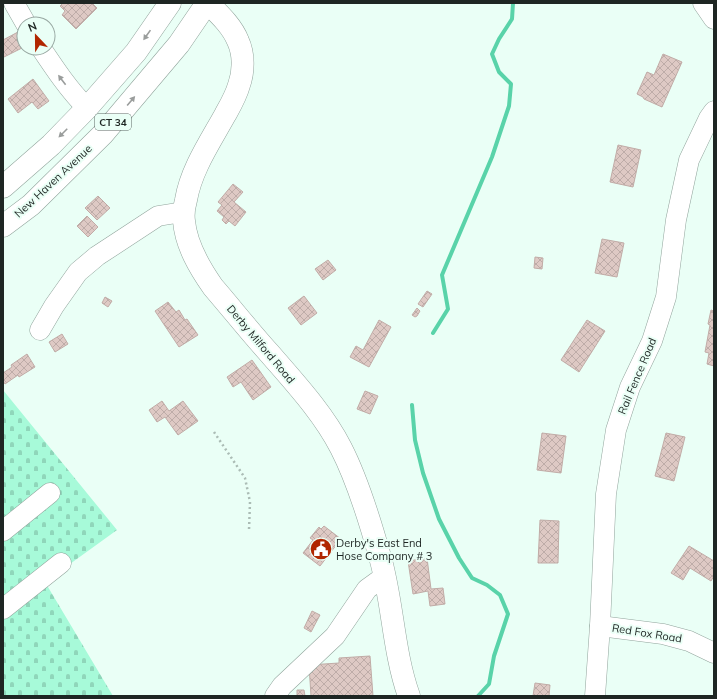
<svg xmlns="http://www.w3.org/2000/svg" width="717" height="699" font-family="Mulish,sans-serif">
<style>
.cemetery{fill:url(#cemetery-stones)}
.lines{fill:none;stroke-linecap:round;stroke-linejoin:round}
.stream{stroke:#59d3a9;stroke-width:4}
.building{fill:url(#building-cross-hatch);stroke:#c1aca7}
.minor-casing{stroke:#91a49c;stroke-width:21}
.major-casing{stroke:#91a49c;stroke-width:23}
.highway-casing{stroke:#91a49c;stroke-width:23}
.path{stroke:#abbcb5;stroke-width:2.5;stroke-dasharray:2 3;stroke-linecap:butt}
.minor{stroke:#fff;stroke-width:20}
.major{stroke:#fff;stroke-width:22}
.highway{stroke:#fff;stroke-width:22}
.oneway{fill:#9a9d9c}
.labels{text-anchor:middle;stroke-width:4;stroke-linejoin:round;paint-order:stroke}
.shield{fill:#eafff6;stroke:#5b6762;stroke-width:1}
.shield-label{font-size:10px;font-weight:bold;fill:#1e2623}
.street-label{font-size:11px;fill:#1e2623;stroke:#eafff6}
.poi-label{font-size:11px;fill:#1e2623;stroke:#eafff6;text-anchor:start}
</style>
<defs>
<pattern id="cemetery-stones" width="16" height="16" patternUnits="userSpaceOnUse"><rect width="16" height="16" fill="#a7fad9"/><path d="M2 7V4a2 2 0 0 1 4 0v3zM10 15v-3a2 2 0 0 1 4 0v3z" fill="#8fd6ba"/></pattern>
<pattern id="building-cross-hatch" width="8" height="8" patternUnits="userSpaceOnUse"><rect width="8" height="8" fill="#dec9c4"/><path d="M0 0l8 8M0 8l8-8" fill="none" stroke="#beaca8"/></pattern>
</defs>
<rect width="100%" height="100%" fill="#eafff6"/>
<polygon class="cemetery" points="3,390 117,530 45,582 113,696 3,696"/>
<g class="lines">
<g class="stream">
<polyline points="433,333 448,309 442,275 492,157 509,106 511,84 499,72 492,54 499,39 512,19 513,3"/>
<polyline points="412,405 415,440 423,473 439,519 459,558 472,578 487,585 500,595 508,614 494,656 489,684 478,696"/>
</g>
</g>
<g class="building">
<polygon points="63,3 92,3 97,8 76,29 62,15 65,11 60,6"/>
<polygon points="18,32 24,42 24,47 4,57 3,55 3,40"/>
<polygon points="663,54 682,62 662,107 644,99 643,97 637,94 647,72 654,75"/>
<polygon points="33,79 49,101 38,109 32,102 18,113 8,99"/>
<polygon points="618,145 641,150 633,187 610,182"/>
<polygon points="233,184 243,192 234,202 246,212 235,226 229,221 226,224 222,220 224,217 217,211 222,205 218,202"/>
<polygon points="98,196 110,208 97,220 85,208"/>
<polygon points="87,216 98,227 88,237 77,226"/>
<polygon points="602,239 624,243 617,277 595,273"/>
<polygon points="535,257 543,258 542,269 534,268"/>
<polygon points="328,260 336,270 323,280 315,269"/>
<polygon points="427,291 432,294 423,307 418,304"/>
<polygon points="304,296 317,313 301,325 288,308"/>
<polygon points="105,297 112,301 108,307 102,303"/>
<polygon points="168,302 176,312 179,310 185,320 187,319 198,335 179,347 155,311"/>
<polygon points="417,308 420,311 417,316 415,317 412,315"/>
<polygon points="711,310 714,311 714,366 707,364 709,353 705,352 710,325 708,324"/>
<polygon points="379,320 391,327 369,367 350,357 356,346 363,350"/>
<polygon points="587,320 605,331 579,372 561,360"/>
<polygon points="62,334 68,344 55,352 49,342"/>
<polygon points="27,354 35,367 19,377 18,375 5,384 3,381 3,373 12,367 11,365"/>
<polygon points="252,360 271,387 253,400 241,382 233,387 227,377"/>
<polygon points="365,391 378,396 370,414 357,409"/>
<polygon points="162,401 169,411 183,401 198,421 178,435 165,417 157,422 149,410"/>
<polygon points="542,433 566,436 561,473 537,470"/>
<polygon points="666,433 685,437 674,481 655,476"/>
<polygon points="540,520 559,521 558,563 538,563"/>
<polygon points="324,526 341,539 320,566 303,553 313,540 310,538 319,527 321,529"/>
<polygon points="689,546 714,561 714,576 711,581 690,568 683,580 671,573"/>
<polygon points="427,558 431,589 443,588 445,604 430,606 428,591 413,594 408,561"/>
<polygon points="312,611 320,615 311,632 304,628"/>
<polygon points="370,656 373,696 311,696 309,665 339,663 339,658"/>
<polygon points="535,683 550,685 549,696 533,696"/>
<polygon points="297,690 304,690 305,696 297,696"/>
</g>
<g class="lines">
<g class="minor-casing">
<g id="minor">
<polyline points="14,3 26,24"/>
<polyline points="703,3 714,19"/>
<path d="M41 48C55 69 69 90 87 108"/>
<polyline points="40,330 54,306 78,272 97,256 158,216 183,212"/>
<polyline points="3,531 50,493"/>
<polyline points="3,609 61,563"/>
<polyline points="600,626 663,634 689,641 714,653"/>
<polyline points="275,696 282,686 335,636 367,589 385,576"/>
<polyline points="595,696 600,626 606,494 616,430 630,387 652,341 666,297 676,220 689,160 709,118 714,111"/>
</g>
</g>
<g class="major-casing">
<path id="major" d="M208 3C219 14 232 26 238 41 244 54 244 71 239 85 236 96 230 106 225 115 210 142 191 170 186 200 184 207 183 214 184 221 186 245 199 267 213 287 232 309 250 332 270 354 295 383 323 413 341 448 358 481 370 521 380 557 393 602 393 651 409 696"/>
</g>
<g class="highway-casing">
<g id="highway">
<polyline points="3,187 51,145 87,108 136,52 170,3"/>
<polyline points="3,226 31,205 103,134 179,44 207,3"/>
</g>
</g>
<polyline class="path" points="214,432 245,478 250,502 249,530"/>
<use href="#minor" class="minor"/>
<use href="#major" class="major"/>
<use href="#highway" class="highway"/>
</g>
<defs><path id="oneway-solid" d="M-6-.8H1V-3.2L6.5 0L1 3.2V.8H-6Z"/></defs>
<g class="oneway">
<use href="#oneway-solid" transform="translate(147 35) rotate(125)"/>
<use href="#oneway-solid" transform="translate(62 80) rotate(-127)"/>
<use href="#oneway-solid" transform="translate(131 101) rotate(-50)"/>
<use href="#oneway-solid" transform="translate(63 133) rotate(135)"/>
</g>
<defs>
<g id="civic-disc" transform="scale(1.15)"><circle r="9.5" fill="#b12600" stroke="#eafff6"/><path d="M-.6-6.5H3V-4.5H.6V-3L4-1V1h2V6H-6V1h2V-1L-.6-3ZM-1.2 2.5V6h2.4V2.5Z" fill="#fff"/></g>
</defs>
<g fill-rule="evenodd">
<use href="#civic-disc" x="321" y="549"/>
</g>
<g class="labels">
<rect class="shield" x="95" y="114" width="36" height="16" rx="3"/>
<g class="shield-label">
<text x="113" y="126">CT 34</text>
</g>
<g class="street-label">
<text transform="translate(53 181) rotate(-43)" y="4">New Haven Avenue</text>
<text transform="translate(261 344) rotate(50)" y="4">Derby Milford Road</text>
<text transform="translate(637 376) rotate(-67)" y="4">Rail Fence Road</text>
<text transform="translate(647 633) rotate(9)" y="4">Red Fox Road</text>
</g>
<g class="poi-label">
<text x="336" y="547">Derby's East End<tspan x="336" dy="13">Hose Company # 3</tspan></text>
</g>
</g>
<rect width="717" height="699" fill="none" stroke="#1e2623" stroke-width="8"/>
<g transform="translate(36 36) rotate(338)"><circle r="19" fill="#eafff6" stroke="#98a8a2"/>
<path d="M0-3L7 15L0 10L-7 15Z" fill="#b12600"/>
<text y="-6" font-size="11" font-weight="bold" text-anchor="middle" fill="#1e2623">N</text>
</g>
</svg>
